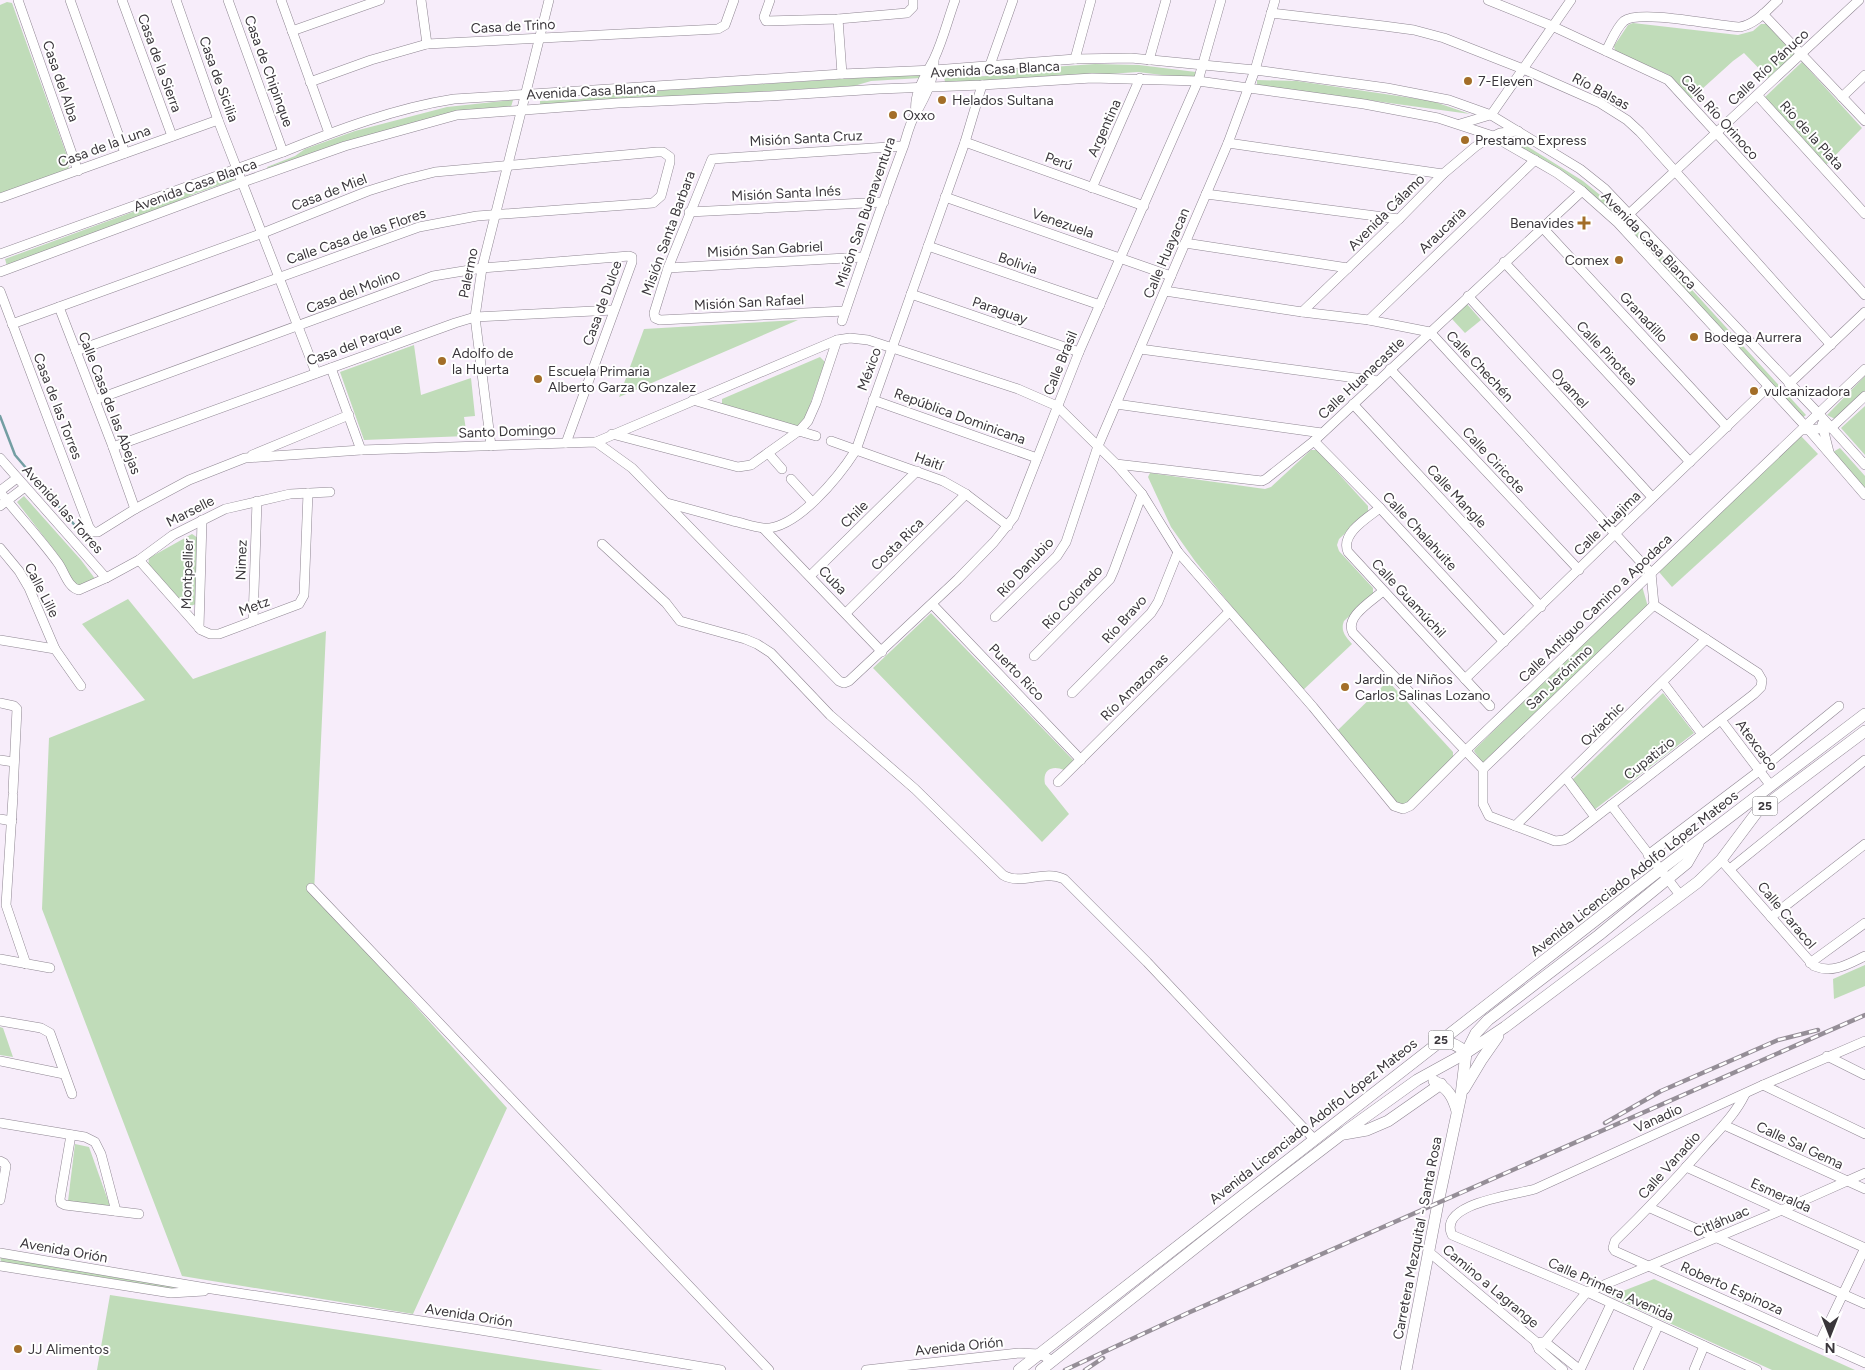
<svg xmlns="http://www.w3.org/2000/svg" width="1865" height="1370" font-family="Figtree,sans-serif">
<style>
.green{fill:#c0dcb9}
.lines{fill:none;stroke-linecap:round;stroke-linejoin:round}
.stream{stroke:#749ea3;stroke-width:2.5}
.minor-casing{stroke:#8f8692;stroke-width:10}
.major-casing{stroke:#8f8692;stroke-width:12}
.minor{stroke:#fff;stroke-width:9}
.major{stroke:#fff;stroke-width:11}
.rail-casing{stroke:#958e97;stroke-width:4.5}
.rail{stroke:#fff;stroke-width:2.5;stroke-dasharray:8;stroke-linecap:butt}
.poi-dot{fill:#a36e28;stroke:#fff;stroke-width:2}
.labels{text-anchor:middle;stroke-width:4;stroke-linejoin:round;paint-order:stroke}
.shield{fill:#fff;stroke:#757276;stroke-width:1}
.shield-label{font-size:12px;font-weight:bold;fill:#3a363b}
.street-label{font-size:14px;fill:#3a363b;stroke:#fff}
.poi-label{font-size:14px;fill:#3a363b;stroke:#fff;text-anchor:start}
</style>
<rect width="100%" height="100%" fill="#f7edfa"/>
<g class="green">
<polygon points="7,2 12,3 70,164 67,171 0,195 0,5"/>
<polygon points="1633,23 1738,35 1753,31 1761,24 1767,24 1797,57 1771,81 1744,53 1733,61 1691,99 1669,75 1615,51 1614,46 1628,25"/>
<polygon points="1802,62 1862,128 1825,166 1764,98"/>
<polygon points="1095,64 1139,65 1196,72 1194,79 1138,72 946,85 944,78 987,76 1008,70"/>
<polygon points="920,74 921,78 871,81 854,86 540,105 540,101 581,99 605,94"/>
<polygon points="1257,80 1297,81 1432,101 1470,114 1257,85"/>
<polygon points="513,100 511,107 455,112 388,130 268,170 267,167 295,156 305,149 355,131 447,107"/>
<polygon points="1510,138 1514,138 1583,181 1622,213 1806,415 1802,418 1615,214 1581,188 1510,141"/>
<polygon points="233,175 234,180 194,194 166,208 7,266 5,259"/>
<polygon points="1467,304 1481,320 1465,333 1452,319"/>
<polygon points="798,320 619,397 644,329"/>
<polygon points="414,345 421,395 471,378 475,416 464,417 467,436 364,440 340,372"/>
<polygon points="820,357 825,362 804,422 797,426 722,406 722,399"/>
<polygon points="1865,376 1865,393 1837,420 1827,415"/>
<polygon points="1865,406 1865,455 1841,428"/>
<polygon points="1801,436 1818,454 1672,587 1659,572"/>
<polygon points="1840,448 1865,476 1865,490 1831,453"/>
<path d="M1311 450H1317L1368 506V512L1339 539 1337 545 1339 551 1373 588V594L1344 621C1340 631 1346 637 1352 644L1301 692 1195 561 1171 527 1148 477 1150 473 1265 489 1271 487Z"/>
<polygon points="24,496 81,560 96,580 74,587 58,555 17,502"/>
<polygon points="192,534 198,538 196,604 185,608 148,567 149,558"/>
<polygon points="1642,586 1648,607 1485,763 1482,762 1474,751 1475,749"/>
<polygon points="128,599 193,679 326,631 314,893 507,1108 413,1314 182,1276 42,909 49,738 145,700 82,624"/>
<path d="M931 613 1074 761 1064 770C1053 765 1042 769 1045 784L1069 814 1042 842 873 668Z"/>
<polygon points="1388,681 1453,752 1453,758 1405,805 1395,802 1336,732"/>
<polygon points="1663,693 1694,733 1594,810 1571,781"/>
<polygon points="1865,965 1865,986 1834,999 1833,979"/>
<polygon points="0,1027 3,1028 13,1057 0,1055"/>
<polygon points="75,1144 89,1147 110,1206 68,1201"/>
<polygon points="0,1255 177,1286 174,1289 163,1288 1,1262"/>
<polygon points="1654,1279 1855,1370 1772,1370 1610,1296"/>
<polygon points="110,1295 603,1370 97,1370"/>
</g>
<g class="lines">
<polyline class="stream" points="0,416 15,455 78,529"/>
<g class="minor-casing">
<g id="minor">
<polyline points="18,0 78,171"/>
<polyline points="70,0 125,153"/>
<polyline points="122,0 172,136"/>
<polyline points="176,0 218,120 316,373"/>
<polyline points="228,0 283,152"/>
<polyline points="281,0 329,133"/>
<polyline points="421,0 427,44"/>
<polyline points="770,0 764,17 766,21 838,19 907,13 913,7 913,0"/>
<polyline points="1488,0 1552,26 1668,80 1865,295"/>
<polyline points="1271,13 1384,26 1414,30 1444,38 1523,69 1600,103 1627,120 1640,132 1831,345"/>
<polyline points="1763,14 1865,121"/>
<polyline points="838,19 842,74"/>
<polyline points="292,31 380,0"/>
<path d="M1606 51C1611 42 1616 28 1624 21 1639 9 1718 26 1740 27 1756 24 1767 10 1778 0"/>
<polyline points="1075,59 1091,0"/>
<polyline points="1149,60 1166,0"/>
<polyline points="990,65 1013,0"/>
<polyline points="310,82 371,60 427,44 718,29 725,25 734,0"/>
<polyline points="1758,96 1865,214"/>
<polyline points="1842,97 1865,75"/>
<path d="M916 113C913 93 926 75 934 59 943 40 948 19 955 0"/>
<polyline points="1491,115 1571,0"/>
<polyline points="1460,124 1490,115"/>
<polyline points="965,142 1144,206"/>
<polyline points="1228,143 1443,174"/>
<polyline points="1092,188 1140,78"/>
<polyline points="1206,194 1399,219"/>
<polyline points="945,197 1171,276"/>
<polyline points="0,198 218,120"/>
<polyline points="689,212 884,202"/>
<polyline points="1629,214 1859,0"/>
<polyline points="1542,227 1727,427"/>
<polyline points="1185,243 1348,268"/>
<polyline points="928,246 1100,305"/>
<path d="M0 254 283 152C337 130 396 108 454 99L842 74 934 70 1075 59 1131 58 1255 70 1387 88 1449 100 1491 115 1580 169 1605 189 1819 414 1865 465"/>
<polyline points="1504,262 1690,462"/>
<polyline points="668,268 864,257"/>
<polyline points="0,272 243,182 345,146 457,115 618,103 770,96 879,89 982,85 1092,78 1198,81 1364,104 1438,118 1493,136 1557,173 1582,191 1618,223 1809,430 1865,495"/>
<polyline points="0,291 89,527 93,532 98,532 135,509 189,480 245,458 361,450 596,442 632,468 839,681 844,683 849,681 958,579 994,542 1014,517 1079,352 1198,81 1221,0"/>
<polyline points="1165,291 1302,312 1369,320 1430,332 1651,573 1654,605"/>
<polyline points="911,294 1079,352"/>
<polyline points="1468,296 1652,497"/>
<polyline points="59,307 113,447 135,509"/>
<polyline points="845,311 660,320 655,318 654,313 668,268 712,159 903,146"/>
<polyline points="1302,312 1399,219 1443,174 1475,147 1485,140 1500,133 1518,131"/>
<polyline points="1369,320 1535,160"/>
<path d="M842 321C862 262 882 203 904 145 907 135 910 122 916 113 925 97 935 78 934 60"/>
<polyline points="12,324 263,233 368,191 403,180 435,172 657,152 663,152 670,157 670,162 661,196 653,203 477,216 419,227 76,351"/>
<polyline points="1140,349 1378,381"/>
<polyline points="331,368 361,450"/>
<polyline points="1390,369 1579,570"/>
<polyline points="1789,384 1865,312"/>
<polyline points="95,400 433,276 482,268 629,256 632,257 632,262 566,443"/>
<polyline points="693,400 816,436"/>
<polyline points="873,400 1037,458"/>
<polyline points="1116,404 1322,433"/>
<polyline points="1353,404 1541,607"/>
<polyline points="1822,424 1829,452"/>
<polyline points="1804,430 1831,428 1865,396"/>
<polyline points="612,434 738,467 751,465 800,430 808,421 816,403 837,340"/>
<polyline points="831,441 943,481 966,494 1008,526"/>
<polyline points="1314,441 1380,508 1504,642"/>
<polyline points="596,442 837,340 850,338 868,340 1018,389 1057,406 1116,464 1142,494 1178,552 1313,707 1394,806 1403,809 1410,806 1465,751 1865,369"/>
<polyline points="491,446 475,317 482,268 549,0"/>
<polyline points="113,447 455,323 475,317 614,310"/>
<polyline points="768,453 782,469"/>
<polyline points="252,455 349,415"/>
<polyline points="0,458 106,578"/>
<polyline points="1116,464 1262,481 1266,479 1314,441 1582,191"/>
<polyline points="791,479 812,502"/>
<polyline points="0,491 17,478"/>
<path d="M0 492C19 516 40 538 58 563 64 571 68 588 79 590L106 578 139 560 173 535 225 509 290 494 330 492"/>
<path d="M667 503C689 509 711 515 733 521 743 523 753 527 763 528 796 531 840 475 856 450L965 142 982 85"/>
<polyline points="0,506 25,487"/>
<path d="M1380 508C1367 518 1340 534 1348 552L1490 706"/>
<polyline points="764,529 882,652"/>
<path d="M602 544 666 603 680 621 745 639 757 644 771 653 830 715 915 789 1003 875C1022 886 1044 869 1064 879L1147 962 1314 1139"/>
<polyline points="0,548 19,571 29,588 55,649 81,686"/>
<polyline points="139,560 201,630 210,634 219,634 299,604 304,595 308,493"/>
<polyline points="810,576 917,471"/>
<path d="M1383 591C1372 601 1344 617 1353 633L1483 769V804L1489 816 1555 841 1564 840 1570 837 1754 694 1761 687 1762 680 1758 673 1654 605"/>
<polyline points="932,604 1081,760"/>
<polyline points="846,613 966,494"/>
<polyline points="995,617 1057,556 1066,542 1098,446 1228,143 1255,70 1275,0"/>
<polyline points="253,621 257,501"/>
<polyline points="199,628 202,520"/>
<polyline points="0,640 55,649"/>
<polyline points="1034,656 1110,579 1114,570 1142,494"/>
<path d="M1465 679C1566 581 1666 484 1768 387"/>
<polyline points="1663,683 1702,734"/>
<polyline points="1072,693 1151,613 1158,602 1178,552"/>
<polyline points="0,703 14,706 17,709 13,791"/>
<polyline points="1721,720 1771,786"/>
<polyline points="0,760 14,762"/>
<polyline points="1483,769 1654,605"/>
<polyline points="1566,778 1595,817"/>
<polyline points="1058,782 1229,612"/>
<polyline points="13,796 6,905 26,964"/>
<polyline points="1611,805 1680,895"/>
<polyline points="0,819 12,821"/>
<polyline points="1515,826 1706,639"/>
<polyline points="1648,855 1759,771 1839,706"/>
<path d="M1721 860 1814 966C1833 974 1848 964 1865 956"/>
<polyline points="1730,869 1865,760"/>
<polyline points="311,888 769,1370"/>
<polyline points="1771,917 1865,844"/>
<polyline points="0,959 50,968"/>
<polyline points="1810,963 1865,923"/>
<polyline points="0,1021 41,1028 50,1033 72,1094"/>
<polyline points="1827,1056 1865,1075"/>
<polyline points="0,1061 64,1074"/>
<polyline points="1763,1085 1865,1134"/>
<path d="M1745 1094C1735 1115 1718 1131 1703 1148 1675 1180 1646 1211 1615 1241L1613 1248 1615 1251 1865 1363"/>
<polyline points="0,1123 85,1137 95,1142 101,1154 116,1211"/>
<polyline points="1724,1125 1865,1189"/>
<polyline points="71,1135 60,1199 61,1203 65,1205 139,1214"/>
<polyline points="0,1161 4,1163 6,1166 0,1200"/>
<polyline points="1686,1167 1865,1248"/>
<polyline points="1650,1208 1865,1304"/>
<polyline points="1429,1252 1535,1341 1539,1349 1563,1370"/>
<polyline points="0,1253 212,1289 474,1329 721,1370"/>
<polyline points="0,1266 171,1293 204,1291"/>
<polyline points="1541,1342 1545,1342 1580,1370"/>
<polyline points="1820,1342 1865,1248"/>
<polyline points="1539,1349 1587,1292 1782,1210 1865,1173"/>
<polyline points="866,1370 1019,1353 1040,1354 1053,1361"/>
<polyline points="1580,1370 1611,1304"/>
<polyline points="1638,1370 1658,1326"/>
<polyline points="1694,1370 1704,1346"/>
<path d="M1757 1370 1587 1292 1452 1235C1437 1203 1516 1195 1535 1189L1763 1085 1865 1041"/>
</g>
</g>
<g class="major-casing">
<g id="major">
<path d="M1440 1041C1451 1042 1459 1045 1466 1053"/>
<path d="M1434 1081C1448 1088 1453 1097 1457 1111"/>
<polyline points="1464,1089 1482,1059 1498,1036"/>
<polyline points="1344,1134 1367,1130 1388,1121 1441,1084"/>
<polyline points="1019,1370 1660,870 1865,714"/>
<polyline points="1041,1370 1248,1206 1346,1131 1417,1080 1466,1053 1505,1027 1698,882 1721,860 1757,812 1865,731"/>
<polyline points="1406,1370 1438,1203 1461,1095 1466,1053 1476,1033 1488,1020 1599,935 1687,863 1698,844"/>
</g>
</g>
<use href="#minor" class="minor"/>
<use href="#major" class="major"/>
<g class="rail-casing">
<g id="rail">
<polyline points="1605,1123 1661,1091 1778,1040 1818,1030"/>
<polyline points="1065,1370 1190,1312 1865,1015"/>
<polyline points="1085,1370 1103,1358"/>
</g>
</g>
<use href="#rail" class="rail"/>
</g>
<g class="poi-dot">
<circle cx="1468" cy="81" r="5"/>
<circle cx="942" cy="100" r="5"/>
<circle cx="893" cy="115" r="5"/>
<circle cx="1465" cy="140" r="5"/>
<path d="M1581.5 215.5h5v5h5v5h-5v5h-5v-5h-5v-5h5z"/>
<circle cx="1619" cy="260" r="5"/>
<circle cx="1694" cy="337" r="5"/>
<circle cx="442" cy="361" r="5"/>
<circle cx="538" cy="379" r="5"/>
<circle cx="1754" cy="391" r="5"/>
<circle cx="1345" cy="687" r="5"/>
<circle cx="18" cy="1349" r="5"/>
</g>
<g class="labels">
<g class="shield">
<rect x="1752.5" y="796.5" width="25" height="19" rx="4"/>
<rect x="1428.5" y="1030.5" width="25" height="19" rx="4"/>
</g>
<g class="shield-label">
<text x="1765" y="810">25</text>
<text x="1441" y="1044">25</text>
</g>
<g class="street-label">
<text transform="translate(513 26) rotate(-3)" y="5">Casa de Trino</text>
<text transform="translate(160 63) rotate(70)" y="5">Casa de la Sierra</text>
<text transform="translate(1768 67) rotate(-43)" y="5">Calle Río Pánuco</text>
<text transform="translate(995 69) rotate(-3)" y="5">Avenida Casa Blanca</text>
<text transform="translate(269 71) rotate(70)" y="5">Casa de Chipinque</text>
<text transform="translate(219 79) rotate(70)" y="5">Casa de Sicilia</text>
<text transform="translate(61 81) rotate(71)" y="5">Casa del Alba</text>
<text transform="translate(591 91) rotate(-3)" y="5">Avenida Casa Blanca</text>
<text transform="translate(1601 91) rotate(28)" y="5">Río Balsas</text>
<text transform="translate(1720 117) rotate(48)" y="5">Calle Río Orinoco</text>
<text transform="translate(1104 128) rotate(-66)" y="5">Argentina</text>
<text transform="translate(1812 135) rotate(48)" y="5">Río de la Plata</text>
<text transform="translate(806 138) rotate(-3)" y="5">Misión Santa Cruz</text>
<text transform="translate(104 146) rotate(-20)" y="5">Casa de la Luna</text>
<text transform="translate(1059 161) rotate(20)" y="5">Perú</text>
<text transform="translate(195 185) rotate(-20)" y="5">Avenida Casa Blanca</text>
<text transform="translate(329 192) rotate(-21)" y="5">Casa de Miel</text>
<text transform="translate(786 193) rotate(-3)" y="5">Misión Santa Inés</text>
<text transform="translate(865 212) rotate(-71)" y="5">Misión San Buenaventura</text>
<text transform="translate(1386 212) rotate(-45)" y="5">Avenida Cálamo</text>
<text transform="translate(1063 223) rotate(19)" y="5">Venezuela</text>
<text transform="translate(1442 230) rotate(-44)" y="5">Araucaria</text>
<text transform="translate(668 233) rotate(-70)" y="5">Misión Santa Barbara</text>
<text transform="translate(356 236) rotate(-19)" y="5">Calle Casa de las Flores</text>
<text transform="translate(1649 240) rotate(46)" y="5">Avenida Casa Blanca</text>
<text transform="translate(765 249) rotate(-3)" y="5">Misión San Gabriel</text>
<text transform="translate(1166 253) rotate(-67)" y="5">Calle Huayacan</text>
<text transform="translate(1018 263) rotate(19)" y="5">Bolivia</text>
<text transform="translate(468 273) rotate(-79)" y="5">Palermo</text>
<text transform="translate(353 291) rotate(-21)" y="5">Casa del Molino</text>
<text transform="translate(749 302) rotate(-3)" y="5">Misión San Rafael</text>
<text transform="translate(602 303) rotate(-70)" y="5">Casa de Dulce</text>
<text transform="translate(1000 310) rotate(19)" y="5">Paraguay</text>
<text transform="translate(1644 317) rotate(47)" y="5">Granadillo</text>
<text transform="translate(354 344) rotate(-20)" y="5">Casa del Parque</text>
<text transform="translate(1607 353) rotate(47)" y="5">Calle Pinotea</text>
<text transform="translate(1060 363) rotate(-68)" y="5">Calle Brasil</text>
<text transform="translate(1480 366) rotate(47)" y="5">Calle Chechén</text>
<text transform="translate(869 369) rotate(-70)" y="5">México</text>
<text transform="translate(1361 378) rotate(-43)" y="5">Calle Huanacastle</text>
<text transform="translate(1570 388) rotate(48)" y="5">Oyamel</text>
<text transform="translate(110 403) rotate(69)" y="5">Calle Casa de las Abejas</text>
<text transform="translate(58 406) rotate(69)" y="5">Casa de las Torres</text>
<text transform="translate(960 416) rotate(20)" y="5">República Dominicana</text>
<text transform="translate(507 431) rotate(-2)" y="5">Santo Domingo</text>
<text transform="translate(1494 460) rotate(47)" y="5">Calle Ciricote</text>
<text transform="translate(929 461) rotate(20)" y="5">Haití</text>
<text transform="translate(1457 496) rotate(47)" y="5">Calle Mangle</text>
<text transform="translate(63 509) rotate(48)" y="5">Avenida las Torres</text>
<text transform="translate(190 511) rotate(-27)" y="5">Marselle</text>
<text transform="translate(854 514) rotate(-45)" y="5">Chile</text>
<text transform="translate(1607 523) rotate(-44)" y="5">Calle Huajima</text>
<text transform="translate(1420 531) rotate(47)" y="5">Calle Chalahuite</text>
<text transform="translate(897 544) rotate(-45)" y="5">Costa Rica</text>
<text transform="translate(241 560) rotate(-88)" y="5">Nimez</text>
<text transform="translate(1025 567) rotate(-47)" y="5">Río Danubio</text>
<text transform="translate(187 574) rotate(-88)" y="5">Montpellier</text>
<text transform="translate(833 580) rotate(46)" y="5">Cuba</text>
<text transform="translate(42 590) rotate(63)" y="5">Calle Lille</text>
<text transform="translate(1072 597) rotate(-47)" y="5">Río Colorado</text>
<text transform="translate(1409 598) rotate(47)" y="5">Calle Guamúchil</text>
<text transform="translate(254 606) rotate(-21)" y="5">Metz</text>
<text transform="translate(1595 608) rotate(-44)" y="5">Calle Antiguo Camino a Apodaca</text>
<text transform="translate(1124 619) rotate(-48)" y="5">Río Bravo</text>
<text transform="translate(1017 672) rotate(46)" y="5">Puerto Rico</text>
<text transform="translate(1559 677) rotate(-44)" y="5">San Jerónimo</text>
<text transform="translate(1134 687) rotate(-45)" y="5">Río Amazonas</text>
<text transform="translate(1602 724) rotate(-45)" y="5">Oviachic</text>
<text transform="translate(1757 745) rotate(53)" y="5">Atexcaco</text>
<text transform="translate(1649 758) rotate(-38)" y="5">Cupatizio</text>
<text transform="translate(1634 873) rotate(-38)" y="5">Avenida Licenciado Adolfo López Mateos</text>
<text transform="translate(1787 915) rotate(50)" y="5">Calle Caracol</text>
<text transform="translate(1658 1118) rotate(-24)" y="5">Vanadio</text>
<text transform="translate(1313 1121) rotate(-38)" y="5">Avenida Licenciado Adolfo López Mateos</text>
<text transform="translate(1800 1145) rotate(25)" y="5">Calle Sal Gema</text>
<text transform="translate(1669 1165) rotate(-48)" y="5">Calle Vanadio</text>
<text transform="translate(1781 1195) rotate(24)" y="5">Esmeralda</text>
<text transform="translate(1721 1221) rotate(-23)" y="5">Citláhuac</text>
<text transform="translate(1417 1238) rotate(-79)" y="5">Carretera Mezquital - Santa Rosa</text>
<text transform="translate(64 1250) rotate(10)" y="5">Avenida Orión</text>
<text transform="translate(1491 1286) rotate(40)" y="5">Camino a Lagrange</text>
<text transform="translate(1732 1288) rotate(24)" y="5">Roberto Espinoza</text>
<text transform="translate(1611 1289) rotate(24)" y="5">Calle Primera Avenida</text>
<text transform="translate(469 1315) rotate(9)" y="5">Avenida Orión</text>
<text transform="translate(959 1346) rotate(-6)" y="5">Avenida Orión</text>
</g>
<g class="poi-label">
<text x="1478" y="86">7-Eleven</text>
<text x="952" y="105">Helados Sultana</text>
<text x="903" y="120">Oxxo</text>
<text x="1475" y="145">Prestamo Express</text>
<text x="1574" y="228" text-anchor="end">Benavides</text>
<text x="1609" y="265" text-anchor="end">Comex</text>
<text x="1704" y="342">Bodega Aurrera</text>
<text x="452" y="358">Adolfo de<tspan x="452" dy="16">la Huerta</tspan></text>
<text x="548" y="376">Escuela Primaria<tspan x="548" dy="16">Alberto Garza Gonzalez</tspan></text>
<text x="1764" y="396">vulcanizadora</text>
<text x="1355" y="684">Jardin de Niños<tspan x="1355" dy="16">Carlos Salinas Lozano</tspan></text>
<text x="28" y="1354">JJ Alimentos</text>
</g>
</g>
<g transform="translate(1830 1335) rotate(180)" stroke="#ffffff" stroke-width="4" paint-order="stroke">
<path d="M0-4L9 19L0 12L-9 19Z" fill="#3a363b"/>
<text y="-8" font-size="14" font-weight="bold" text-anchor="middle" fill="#3a363b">N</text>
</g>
</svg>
